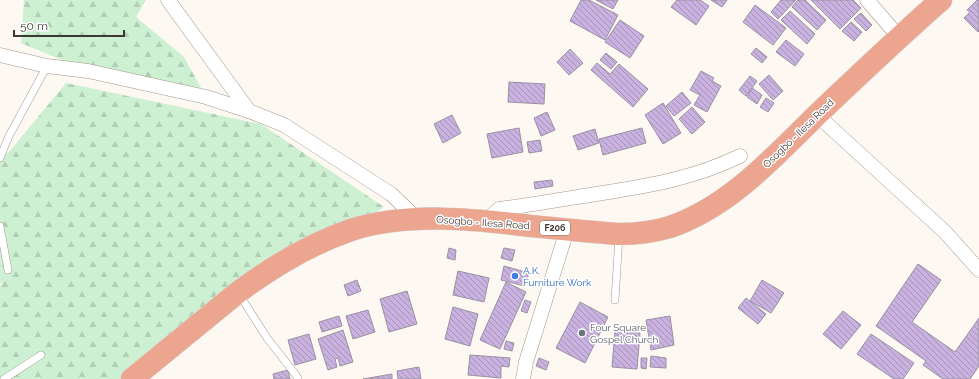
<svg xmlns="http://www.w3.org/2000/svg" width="979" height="379" font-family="Raleway,sans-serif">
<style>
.forest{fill:url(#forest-firs)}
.building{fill:url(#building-back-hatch);stroke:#9891a0}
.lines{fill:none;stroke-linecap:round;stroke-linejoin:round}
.service-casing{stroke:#a5978c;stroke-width:8}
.minor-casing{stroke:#a5978c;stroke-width:15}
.primary-casing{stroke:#d8d7d6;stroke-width:23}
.service{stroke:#fff;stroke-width:7}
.minor{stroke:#fff;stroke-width:14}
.primary{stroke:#eca68f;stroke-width:22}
.shop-dot{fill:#3f7fe0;stroke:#fff;stroke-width:1.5}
.worship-dot{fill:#6b7280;stroke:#fff;stroke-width:1.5}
.labels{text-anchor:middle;stroke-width:3;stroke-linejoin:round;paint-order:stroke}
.shield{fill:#fff;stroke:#787470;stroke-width:1}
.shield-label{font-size:9px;font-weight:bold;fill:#3e3833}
.street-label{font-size:10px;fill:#3e3833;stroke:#fff}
.shop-label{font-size:10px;fill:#366cbe;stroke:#fff;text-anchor:start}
.worship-label{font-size:10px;fill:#5b616d;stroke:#fff;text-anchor:start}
</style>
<defs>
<pattern id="forest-firs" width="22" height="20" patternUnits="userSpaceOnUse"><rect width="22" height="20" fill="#ccf0d1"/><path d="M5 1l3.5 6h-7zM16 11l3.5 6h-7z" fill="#b0cfb4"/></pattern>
<pattern id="building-back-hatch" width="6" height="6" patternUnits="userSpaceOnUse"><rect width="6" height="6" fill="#cab2e0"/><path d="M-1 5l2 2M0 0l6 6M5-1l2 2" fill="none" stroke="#a592b6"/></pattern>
</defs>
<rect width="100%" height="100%" fill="#fef8f3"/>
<g class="forest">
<polygon points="24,0 146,0 136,17 184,57 206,97 88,71 21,43"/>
<polygon points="66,83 261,124 384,207 124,379 0,379 0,286 2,285 0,281 0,157 9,152"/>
</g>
<g class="building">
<polygon points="581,0 589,0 618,15 605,40 570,21"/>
<polygon points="596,0 618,0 613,9"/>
<polygon points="677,0 700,0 709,6 696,25 671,7"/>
<polygon points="711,0 727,0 722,7"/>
<polygon points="781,0 796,0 778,19 771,12"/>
<polygon points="798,0 805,0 826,20 817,30 792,7"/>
<polygon points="811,0 853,0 861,8 840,29"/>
<polygon points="977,0 979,0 979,31 978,32 964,18 970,12 967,10"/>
<polygon points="755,5 786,28 773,45 743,22"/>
<polygon points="790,11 815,34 807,44 781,20"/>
<polygon points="861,13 872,25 866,31 854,19"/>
<polygon points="620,20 644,36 630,58 605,42"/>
<polygon points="851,22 862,32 854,41 842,31"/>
<polygon points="786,40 804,54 795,66 776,52"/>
<polygon points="756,48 767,57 762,63 751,54"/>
<polygon points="570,49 583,63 569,75 557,62"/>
<polygon points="606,53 617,62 611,69 600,60"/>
<polygon points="597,63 610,74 619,64 648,89 633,107 591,70"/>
<polygon points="701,71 714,78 712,81 721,86 707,112 694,105 700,95 690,90"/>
<polygon points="769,75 783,91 773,100 759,84"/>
<polygon points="750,76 757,81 746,96 739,90"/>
<polygon points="509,82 545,84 544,104 508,102"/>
<polygon points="752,88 762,95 757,104 747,97"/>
<polygon points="682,92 691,103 674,116 666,106"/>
<polygon points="766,98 774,103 768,112 760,107"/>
<polygon points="663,103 681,133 663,144 645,115"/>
<polygon points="692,107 705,122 692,134 679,119"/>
<polygon points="547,112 555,130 541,136 534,118"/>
<polygon points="452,115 461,133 443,143 434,124"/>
<polygon points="519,128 523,152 492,158 487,134"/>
<polygon points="642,128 646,143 603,155 599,139"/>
<polygon points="595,129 599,143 578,150 573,136"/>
<polygon points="540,140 542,151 529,153 527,142"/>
<polygon points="552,180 553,186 535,189 534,182"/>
<polygon points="449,248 456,250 455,260 447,258"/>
<polygon points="504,248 515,250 512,261 501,258"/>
<polygon points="918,264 941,280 912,322 955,352 979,318 979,366 970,379 943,379 923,365 926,361 876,326"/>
<polygon points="504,266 529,273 525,286 501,280"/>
<polygon points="458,271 489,278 484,302 453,295"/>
<polygon points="357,280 361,291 348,296 344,285"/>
<polygon points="762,280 784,293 771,313 750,301"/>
<polygon points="506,282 526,292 500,349 480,340"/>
<polygon points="407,291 417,324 389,332 380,299"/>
<polygon points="746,298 766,314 758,324 738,308"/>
<polygon points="525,300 531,302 527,313 521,311"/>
<polygon points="580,302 608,317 585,363 556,348"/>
<polygon points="453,307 478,314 470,346 445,339"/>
<polygon points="368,310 375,332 353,339 346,316"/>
<polygon points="843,311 861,325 841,349 823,334"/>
<polygon points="339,316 342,326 322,332 319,322"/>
<polygon points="670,316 674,345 651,350 646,320"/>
<polygon points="343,330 353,362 340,366 338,358 335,359 337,367 328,370 318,339"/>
<polygon points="615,331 640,333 637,369 612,367"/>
<polygon points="309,334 316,359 295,365 288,340"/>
<polygon points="871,334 914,363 903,379 894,379 857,354"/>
<polygon points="506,341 514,343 512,351 504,349"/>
<polygon points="470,355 510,358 509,367 501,366 501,378 468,375"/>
<polygon points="651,356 666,358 666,368 650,367"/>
<polygon points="539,358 549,362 546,370 536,366"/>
<polygon points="641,358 647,358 646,369 641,368"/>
<polygon points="419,367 421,379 398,379 397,371"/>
<polygon points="288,370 290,379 274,379 273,374"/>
<polygon points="392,374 392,379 363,379"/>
</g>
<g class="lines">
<g class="service-casing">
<g id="service">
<polyline points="0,158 9,136 47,66"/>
<polyline points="0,226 8,270"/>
<polyline points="239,294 267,338 296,375 298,379"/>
<polyline points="615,300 619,236"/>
<polyline points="4,379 41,355"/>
</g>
</g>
<g class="minor-casing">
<g id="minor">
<polyline points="168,0 249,111"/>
<polyline points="867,0 899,37"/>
<polyline points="0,55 47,66 88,71 206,97 249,111 284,125 391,194 417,219"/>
<polyline points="817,115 945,232 979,270"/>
<path d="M486 221 499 209C532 205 564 199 596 194 646 186 693 179 740 156"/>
<polyline points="523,379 526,362 567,230"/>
</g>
</g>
<g class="primary-casing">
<path id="primary" d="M132 379 237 293C272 267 310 244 351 230 407 212 474 219 531 226 561 229 590 232 619 234 636 234 653 232 670 227 732 206 777 153 823 109 862 72 901 35 941 0"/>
</g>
<use href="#service" class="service"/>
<use href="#minor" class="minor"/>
<use href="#primary" class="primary"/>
</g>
<circle class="shop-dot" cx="515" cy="276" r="4"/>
<circle class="worship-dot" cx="582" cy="333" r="4"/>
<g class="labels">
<rect class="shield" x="540" y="221" width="30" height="14" rx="3"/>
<g class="shield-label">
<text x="555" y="231">F206</text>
</g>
<g class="street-label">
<text transform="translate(798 133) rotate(-44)" y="4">Osogbo - Ilesa Road</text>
<text transform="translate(483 222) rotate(4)" y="4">Osogbo - Ilesa Road</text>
</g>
<g class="shop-label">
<text x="523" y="274">A.K.<tspan x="523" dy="12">Furniture Work</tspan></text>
</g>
<g class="worship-label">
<text x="590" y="331">Four Square<tspan x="590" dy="12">Gospel Church</tspan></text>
</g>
</g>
<path d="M14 30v6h110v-6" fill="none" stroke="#3e3833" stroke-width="2"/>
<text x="20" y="30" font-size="12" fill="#3e3833" stroke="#ffffff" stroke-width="3" paint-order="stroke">50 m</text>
</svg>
